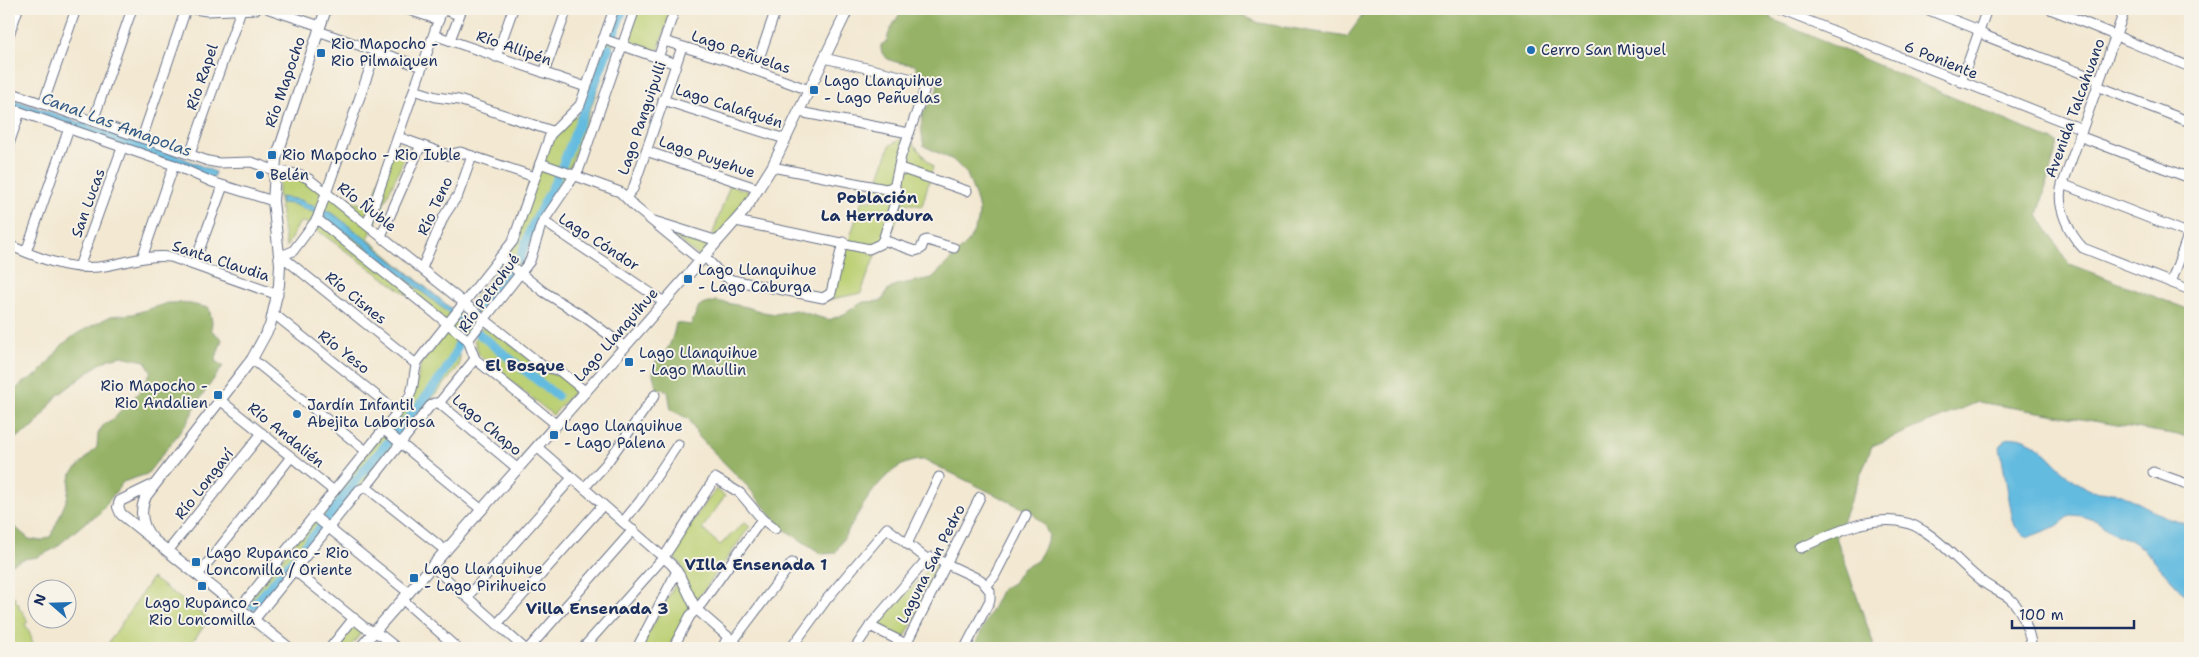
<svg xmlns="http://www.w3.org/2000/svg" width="2199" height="657" font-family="'Shantell Sans',sans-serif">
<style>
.green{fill:#bcd074;stroke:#6c8069}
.forest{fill:#95b266;stroke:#587062}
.water{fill:#63bbe0;stroke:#3f759f}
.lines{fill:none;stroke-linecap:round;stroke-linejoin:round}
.canal{stroke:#63bbe0;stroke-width:9}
.minor-casing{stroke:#677086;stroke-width:11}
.tertiary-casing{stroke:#677086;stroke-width:12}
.minor{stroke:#fff;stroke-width:9}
.tertiary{stroke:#fff;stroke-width:10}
.poi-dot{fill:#1f6fb2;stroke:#f7f3e8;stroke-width:2}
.labels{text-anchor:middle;stroke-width:4;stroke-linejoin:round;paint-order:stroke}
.poi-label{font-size:15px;fill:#1b2f5e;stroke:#f7f3e8;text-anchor:start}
.street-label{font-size:15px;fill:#1b2f5e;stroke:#f7f3e8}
.water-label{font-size:16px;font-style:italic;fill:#315985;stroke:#f7f3e8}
.neighbourhood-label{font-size:16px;font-weight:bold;fill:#1b2f5e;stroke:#f7f3e8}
</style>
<rect width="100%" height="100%" fill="#f7f3e8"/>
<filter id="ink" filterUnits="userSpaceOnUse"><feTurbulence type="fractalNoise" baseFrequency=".02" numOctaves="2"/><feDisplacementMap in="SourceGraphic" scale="10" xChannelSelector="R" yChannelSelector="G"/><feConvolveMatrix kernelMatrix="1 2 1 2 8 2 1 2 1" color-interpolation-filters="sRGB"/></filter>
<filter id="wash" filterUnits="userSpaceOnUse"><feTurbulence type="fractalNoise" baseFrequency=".0096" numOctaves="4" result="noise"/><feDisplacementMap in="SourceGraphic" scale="20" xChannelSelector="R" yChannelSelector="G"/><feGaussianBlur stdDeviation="1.12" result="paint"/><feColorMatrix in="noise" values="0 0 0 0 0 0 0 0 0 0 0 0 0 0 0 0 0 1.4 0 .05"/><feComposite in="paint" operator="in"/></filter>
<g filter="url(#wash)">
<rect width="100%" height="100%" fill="#f3e8d1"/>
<g class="green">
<polygon points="614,9 626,9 566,178 561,190 533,227 514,276 454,351 460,356 459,366 261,608 250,599 414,394 421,363 446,333 448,324 307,223 300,222 286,247 278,193 281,173 327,187 370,209 392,142 409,148 368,239 460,316 495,272 512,240 535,164 548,141 581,111"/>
<polygon points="637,9 672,9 658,51 653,54 625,42"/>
<polygon points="907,136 933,167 922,206 904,203 887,243 877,250 861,293 822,301 839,254 846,249 863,198 871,201 890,145"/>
<polygon points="730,185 753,193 733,220 716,238 712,236"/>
<polygon points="661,226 712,242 700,257"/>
<polygon points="483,327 488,327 546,372 565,378 576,389 553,415 479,355 474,339"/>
<polygon points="716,489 725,496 702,529 720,545 745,522 750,526 688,613 668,648 641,648 683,570 680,563 669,554"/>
<polygon points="933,564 941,567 906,635 902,638 879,627 879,623"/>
<polygon points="152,578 209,619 188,648 105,648"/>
<path d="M9 594 15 598V601L19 604V609C23 610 26 618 28 622L25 624 31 636 34 648H9Z"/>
<polygon points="353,623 365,629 349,648 333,648"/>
</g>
<g class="forest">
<path d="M902 9H1229L1259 23 1347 37 1367 9H1759L1774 20 2058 143 2038 215 2069 264 2190 310V437L1978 402 1872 446 1836 537 1875 648H973L1002 589 1013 583 1022 569 1037 561 1044 549 1049 536 1044 525 1032 513 925 460C881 458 856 520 835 553L822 554 782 528 748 487 698 436 689 419 671 410 668 391 657 388 653 375 654 363C668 354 673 339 676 323L691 325 699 306 716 301 747 307 763 312 775 314 795 310 829 320 844 314 863 302 882 301 887 291 896 285 932 278 969 241 978 222 979 211 977 201 967 174 953 160 924 146C922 137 920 123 923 114 928 102 936 100 938 85L932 78 921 77 915 65C903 63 879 63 881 45L887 41C888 30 897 20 902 9Z"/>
<polygon points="168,303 186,303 209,308 212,322 211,330 222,339 215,361 223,366 199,400 187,423 147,474 123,482 98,515 87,521 54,549 37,557 24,559 9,565 9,522 29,539 41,541 51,536 67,499 71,474 97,447 98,434 104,424 115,418 123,408 131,401 140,391 151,371 145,361 121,356 109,359 98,365 57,396 34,427 9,442 9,396 22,383 39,374 63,344 78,333 111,316 133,314"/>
</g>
<g class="water">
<polygon points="9,98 176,155 215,172 213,179 9,104"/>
<polygon points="280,197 300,200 317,208 315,213 293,204 281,203"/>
<polygon points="325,210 335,215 362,236 454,311 451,315 365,246 323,217"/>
<polygon points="2019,437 2033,443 2048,455 2068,476 2088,489 2099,492 2122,494 2169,519 2190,525 2190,600 2142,548 2128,539 2112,533 2097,521 2082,516 2071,515 2057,526 2029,537 2022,534 2015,526 2012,516 2000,447 2005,439"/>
</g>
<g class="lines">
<g class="canal">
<polyline points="613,36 623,9"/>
<polyline points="562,166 609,48"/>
<polyline points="520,259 531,228 557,178"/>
<polyline points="481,308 508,275"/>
<polyline points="461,329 462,320 473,316"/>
<polyline points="478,333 557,396"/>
<path d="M395 434C417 406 451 374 460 339"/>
<polyline points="327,520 360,475 389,441"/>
<polyline points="253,606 321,527"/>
</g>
</g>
</g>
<g filter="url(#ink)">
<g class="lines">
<g class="minor-casing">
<g id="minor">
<polyline points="194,9 207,11 257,9"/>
<polyline points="269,9 320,26"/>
<polyline points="406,9 439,20"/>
<polyline points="763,9 775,12"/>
<polyline points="1778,9 2082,129"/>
<polyline points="1926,9 1974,28 1986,36 2099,80"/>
<path d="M2050 9C2098 27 2143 48 2190 67"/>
<path d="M2125 9 2061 189C2057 208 2070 235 2083 248L2190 290"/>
<polyline points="2183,9 2190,12"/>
<polyline points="318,31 422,67"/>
<polyline points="9,35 18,9"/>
<polyline points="434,35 586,87"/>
<polyline points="603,39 676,64"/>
<polyline points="450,40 462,9"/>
<polyline points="664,41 730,61 809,90"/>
<polyline points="496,57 513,9"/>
<polyline points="658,58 675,9"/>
<polyline points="755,70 775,12 779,9"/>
<polyline points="544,73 567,9"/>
<polyline points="1961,82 1987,9"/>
<polyline points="2097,86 2190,122"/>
<polyline points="414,90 436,97 459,100 552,131"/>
<polyline points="9,92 208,161 219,163 251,162 274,170 301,175 309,179 543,366 560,371 586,392"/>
<polyline points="663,100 785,139"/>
<polyline points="43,104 76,9"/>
<polyline points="9,108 174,165 212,182 273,201"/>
<polyline points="799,112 909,133"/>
<polyline points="93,121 132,9"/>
<polyline points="2079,136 2190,178"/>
<polyline points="398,137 448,155 460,152 535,177"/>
<polyline points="142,138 186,9"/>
<polyline points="9,144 20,112"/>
<polyline points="646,151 759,189"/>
<polyline points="190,154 241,10"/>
<polyline points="540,163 620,192 635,207 701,261"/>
<polyline points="772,167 886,189 892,187 895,184 901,156 924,91 923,84 917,80 824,58"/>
<polyline points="900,168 967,191"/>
<polyline points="2062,184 2190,234"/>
<polyline points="626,197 633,189 682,47"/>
<polyline points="317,219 468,340 475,359 557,425"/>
<polyline points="543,221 664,302"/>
<polyline points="654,221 718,241"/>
<polyline points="736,221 869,249 880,244 883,240 898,193 894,186"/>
<polyline points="367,225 441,13 445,10 459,15"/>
<polyline points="381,236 421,145"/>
<polyline points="883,240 915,251 921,249 924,241 927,240 954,248"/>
<path d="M9 245C36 257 67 270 98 267 123 264 145 254 171 257L278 295"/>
<polyline points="26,252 69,128"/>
<polyline points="279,254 286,254 293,251 317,219 376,51"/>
<polyline points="279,254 416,364"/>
<polyline points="500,257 544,292 586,318 625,347"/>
<polyline points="705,257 722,275 732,280 823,298 831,293 843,242"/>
<polyline points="142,258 174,165"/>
<polyline points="194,264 223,186"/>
<polyline points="79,267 122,148"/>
<polyline points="422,268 444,216 458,195 472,156"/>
<polyline points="2171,283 2190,230"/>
<polyline points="274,314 397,412"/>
<polyline points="468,340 530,261 541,225 579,169 635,9"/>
<polyline points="252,359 366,451"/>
<polyline points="220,400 334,491"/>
<polyline points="439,403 518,469"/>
<polyline points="383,429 482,510"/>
<polyline points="537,447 671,564 679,574 696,609 741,648"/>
<polyline points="2153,472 2190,485"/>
<polyline points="366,487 446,551"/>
<polyline points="584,488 606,464 655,395"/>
<polyline points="314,516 409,593"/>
<polyline points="623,522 640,501 678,444"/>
<polyline points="907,544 939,477"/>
<path d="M1801 548C1836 531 1888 506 1924 531 1945 544 1960 564 1979 579 1988 587 1998 591 2008 597 2022 608 2029 631 2032 648"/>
<polyline points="168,551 262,433"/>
<polyline points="433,567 524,648"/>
<polyline points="294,570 364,627 382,636 397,648"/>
<polyline points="198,575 291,457"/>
<polyline points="987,585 994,577 1026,515"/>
<polyline points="467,597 572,478"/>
<polyline points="403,600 457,648"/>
<path d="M239 609 408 399C416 387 412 373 418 361L513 241 550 135 580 105 614 9"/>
<polyline points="254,620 359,490 366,487 430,406 434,403 439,403 475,359"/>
<polyline points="497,624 603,505"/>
<polyline points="870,626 914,648"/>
<polyline points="733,641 792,563"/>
<polyline points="906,644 980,497"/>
<polyline points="330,648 354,618"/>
<polyline points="529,648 633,530"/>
<polyline points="583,648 664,557 715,478 740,493 762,519 775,529"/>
<polyline points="637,648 677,571"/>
<polyline points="673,648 690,616 702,603 762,519"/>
<polyline points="722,648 728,637"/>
<polyline points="791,648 826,600 887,528 927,559"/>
<polyline points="855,648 870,626 927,559 932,557 981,580 990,591 990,600 965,648"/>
</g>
</g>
<g class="tertiary-casing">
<g id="tertiary">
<polyline points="151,486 120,501 118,507 121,514 289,648"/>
<path d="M153 539C141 526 139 512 146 496L252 359 270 326 279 285 280 264 273 201 276 159 326 9"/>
<polyline points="360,648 745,210 772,167 848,9"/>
</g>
</g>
<use href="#minor" class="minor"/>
<use href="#tertiary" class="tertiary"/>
</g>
</g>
<g class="poi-dot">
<circle cx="1531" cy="50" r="5"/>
<rect x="316" y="48" width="10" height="10" rx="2.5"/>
<rect x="809" y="85" width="10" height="10" rx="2.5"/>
<rect x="267" y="150" width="10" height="10" rx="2.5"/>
<circle cx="260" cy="175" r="5"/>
<rect x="683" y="274" width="10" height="10" rx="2.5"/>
<rect x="624" y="357" width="10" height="10" rx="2.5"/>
<rect x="213" y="390" width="10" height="10" rx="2.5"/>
<circle cx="297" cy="414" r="5"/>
<rect x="549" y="430" width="10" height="10" rx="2.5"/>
<rect x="191" y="557" width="10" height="10" rx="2.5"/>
<rect x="409" y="573" width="10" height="10" rx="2.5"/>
<rect x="197" y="581" width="10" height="10" rx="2.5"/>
</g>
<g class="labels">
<g class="poi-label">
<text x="331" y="49">Rio Mapocho -<tspan x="331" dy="17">Rio Pilmaiquen</tspan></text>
<text x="1541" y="55">Cerro San Miguel</text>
<text x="824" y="86">Lago Llanquihue<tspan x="824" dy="17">- Lago Peñuelas</tspan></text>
<text x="282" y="160">Rio Mapocho - Rio Iuble</text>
<text x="270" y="180">Belén</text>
<text x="698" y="275">Lago Llanquihue<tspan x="698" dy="17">- Lago Caburga</tspan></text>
<text x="639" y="358">Lago Llanquihue<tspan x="639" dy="17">- Lago Maullin</tspan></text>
<text x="208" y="391" text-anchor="end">Rio Mapocho -<tspan x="208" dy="17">Rio Andalien</tspan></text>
<text x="307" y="410">Jardín Infantil<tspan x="307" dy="17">Abejita Laboriosa</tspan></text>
<text x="564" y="431">Lago Llanquihue<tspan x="564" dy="17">- Lago Palena</tspan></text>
<text x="206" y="558">Lago Rupanco - Rio<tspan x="206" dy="17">Loncomilla / Oriente</tspan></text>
<text x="424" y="574">Lago Llanquihue<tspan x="424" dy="17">- Lago Pirihueico</tspan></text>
<text x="202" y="608" text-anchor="middle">Lago Rupanco -<tspan x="202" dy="17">Rio Loncomilla</tspan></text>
</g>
<g class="street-label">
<text transform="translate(514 48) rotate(19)" y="5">Río Allipén</text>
<text transform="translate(741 52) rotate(19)" y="5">Lago Peñuelas</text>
<text transform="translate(1941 60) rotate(22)" y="5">6 Poniente</text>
<text transform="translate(202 77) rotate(-71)" y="5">Río Rapel</text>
<text transform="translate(285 82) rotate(-71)" y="5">Río Mapocho</text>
<text transform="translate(729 106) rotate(18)" y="5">Lago Calafquén</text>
<text transform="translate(2075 108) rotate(-70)" y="5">Avenida Talcahuano</text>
<text transform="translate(642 118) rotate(-71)" y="5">Lago Panguipulli</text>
<text transform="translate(707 157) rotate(19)" y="5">Lago Puyehue</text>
<text transform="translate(88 203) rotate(-70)" y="5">San Lucas</text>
<text transform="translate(435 206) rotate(-65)" y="5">Río Teno</text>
<text transform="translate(367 207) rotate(38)" y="5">Río Ñuble</text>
<text transform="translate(599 242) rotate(33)" y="5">Lago Cóndor</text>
<text transform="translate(221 261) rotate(18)" y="5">Santa Claudia</text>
<text transform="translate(489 293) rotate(-54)" y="5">Río Petrohué</text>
<text transform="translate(356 298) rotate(39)" y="5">Río Cisnes</text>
<text transform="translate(616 335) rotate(-49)" y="5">Lago Llanquihue</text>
<text transform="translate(344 352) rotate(38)" y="5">Río Yeso</text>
<text transform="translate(487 425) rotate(40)" y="5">Lago Chapo</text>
<text transform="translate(286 435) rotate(39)" y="5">Río Andalién</text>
<text transform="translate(204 484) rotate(-52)" y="5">Río Longaví</text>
<text transform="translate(931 564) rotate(-63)" y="5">Laguna San Pedro</text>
</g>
<g class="water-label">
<text transform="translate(117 124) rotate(20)" y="6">Canal Las Amapolas</text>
</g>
<g class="neighbourhood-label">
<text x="877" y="203">Población<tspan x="877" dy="18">La Herradura</tspan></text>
<text x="525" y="371">El Bosque</text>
<text x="756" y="570">VIlla Ensenada 1</text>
<text x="597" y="614">Villa Ensenada 3</text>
</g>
</g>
<rect width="2199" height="657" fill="none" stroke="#f7f3e8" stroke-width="30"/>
<g transform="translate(52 604) rotate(290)"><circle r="24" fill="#f7f3e8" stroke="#9fa5b1"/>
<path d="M0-4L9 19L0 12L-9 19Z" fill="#1f6fb2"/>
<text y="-8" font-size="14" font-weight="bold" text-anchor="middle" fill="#1b2f5e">N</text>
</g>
<path d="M2012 620v8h122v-8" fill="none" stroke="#1b2f5e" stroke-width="2.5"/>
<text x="2019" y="620" font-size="15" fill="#1b2f5e" stroke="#f7f3e8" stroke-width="4" paint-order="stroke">100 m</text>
</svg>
